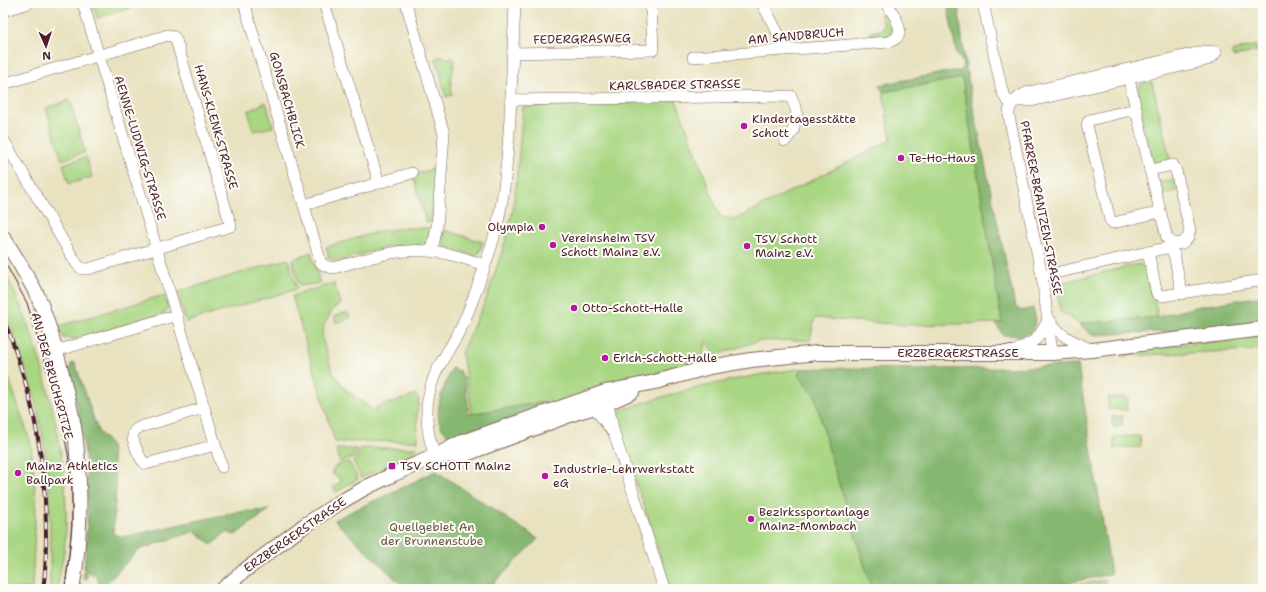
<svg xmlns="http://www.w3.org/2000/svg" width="1266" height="592" font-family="'Shantell Sans',sans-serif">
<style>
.green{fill:#a9d682;stroke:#7a7a56}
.forest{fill:#86b770;stroke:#686b4e}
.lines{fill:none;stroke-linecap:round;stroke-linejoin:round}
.minor-casing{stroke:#81635f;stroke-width:12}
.major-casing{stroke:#81635f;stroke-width:16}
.minor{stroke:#fff;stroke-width:11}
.major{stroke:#fff;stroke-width:14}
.tram{stroke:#4a1f2b;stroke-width:1}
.rail-casing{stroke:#4a1f2b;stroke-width:4}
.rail{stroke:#fdfcf7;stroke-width:2.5;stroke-dasharray:8;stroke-linecap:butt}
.poi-dot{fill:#b5179e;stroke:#fdfcf7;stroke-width:1.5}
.labels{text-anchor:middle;stroke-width:4;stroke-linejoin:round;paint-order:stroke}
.street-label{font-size:12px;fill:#4a1f2b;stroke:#fdfcf7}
.poi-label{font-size:12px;fill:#4a1f2b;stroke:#fdfcf7;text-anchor:start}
.park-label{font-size:12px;fill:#665645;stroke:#fdfcf7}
</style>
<rect width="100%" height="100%" fill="#fdfcf7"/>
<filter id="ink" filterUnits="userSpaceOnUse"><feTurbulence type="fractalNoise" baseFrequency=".025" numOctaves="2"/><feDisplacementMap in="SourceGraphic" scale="8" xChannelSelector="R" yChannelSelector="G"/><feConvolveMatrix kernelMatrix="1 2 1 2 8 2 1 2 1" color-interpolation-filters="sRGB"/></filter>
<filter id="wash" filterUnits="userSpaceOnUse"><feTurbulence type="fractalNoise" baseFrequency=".012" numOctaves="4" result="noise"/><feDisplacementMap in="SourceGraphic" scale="16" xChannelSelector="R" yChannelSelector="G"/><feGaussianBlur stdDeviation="0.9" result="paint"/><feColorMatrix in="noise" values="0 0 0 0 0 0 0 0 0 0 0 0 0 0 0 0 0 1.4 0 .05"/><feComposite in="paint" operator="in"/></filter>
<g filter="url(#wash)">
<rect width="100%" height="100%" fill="#e8e2c0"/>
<g class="green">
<polygon points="92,3 146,3 97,18"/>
<path d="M890 13C896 33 894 36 874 40L870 32C877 31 882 32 884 24L880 14Z"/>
<polygon points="1255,45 1257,51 1233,57 1231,52"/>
<polygon points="443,56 446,58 453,58 455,61 451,79 452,95 446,97 436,58"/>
<polygon points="962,78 1002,323 906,325 815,318 810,340 758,341 716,355 706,342 703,356 700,360 634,379 552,406 549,398 545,402 472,414 463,359 461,353 487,297 506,239 512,214 516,185 523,107 676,100 720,217 736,219 891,140 883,92"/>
<polygon points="1152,82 1171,163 1155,166 1152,162 1136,92 1141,84"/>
<polygon points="70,100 85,152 62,160 46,108"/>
<polygon points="266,102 273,127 253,131 248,111"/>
<polygon points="86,157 92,177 69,184 63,164"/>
<polygon points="436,168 432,218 431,222 426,223 413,175"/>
<polygon points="1174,179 1177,191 1160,195 1157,183"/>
<path d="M403 228H431L427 243C420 247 404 245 395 246 377 249 358 255 340 261H336L329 258 326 247 381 231Z"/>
<polygon points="444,230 483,242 479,253 474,256 444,246 442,240"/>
<polygon points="311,252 320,283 300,286 298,281 297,281 297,278 292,260"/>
<polygon points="288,259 297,289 186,322 177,292"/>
<polygon points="1139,264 1144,267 1151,297 1154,297 1158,317 1079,324 1060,311 1057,287 1060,283"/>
<path d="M3 271C20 298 29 327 39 358 55 412 67 468 66 526 66 547 61 568 57 589H50V501L45 450 35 399 11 328 3 310Z"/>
<polygon points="334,283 340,304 334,308 324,325 322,338 333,373 346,390 377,413 376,407 407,398 415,394 419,399 417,413 418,441 335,442 292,296"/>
<polygon points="164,295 168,309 164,313 79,338 71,339 64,338 56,327"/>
<polygon points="348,312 350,318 336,323 334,316"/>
<polygon points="1263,335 1263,347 1254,350 1122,356 1120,352"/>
<polygon points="3,361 31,444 36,502 32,589 3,589"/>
<path d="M800 369 798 376 800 377 815 397 831 458 872 589H670L647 514 618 432 615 413C642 402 670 395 697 388 731 380 765 373 800 369Z"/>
<polygon points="1109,397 1128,398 1127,410 1108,409"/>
<polygon points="1122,416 1122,426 1113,427 1112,417"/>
<polygon points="1140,436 1141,447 1114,448 1114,437"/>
<polygon points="360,448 417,448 415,452 411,455 361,478 353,461 355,460"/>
<polygon points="336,449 357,449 353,458 340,462"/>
<polygon points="349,462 358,479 336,492 333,487 341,482 336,475 333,475 332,471 337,465"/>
<polygon points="1105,580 1106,589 1053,589"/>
</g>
<g class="forest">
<polygon points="947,3 958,3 964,55 971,97 1015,306 1021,311 1033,308 1036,320 1032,332 1022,336 1003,335 996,324 1002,323 962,78 883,92 879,85 953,71 960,71 963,68 962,60 957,56"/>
<polygon points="1263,296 1263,322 1176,331 1092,335 1079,324 1158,317 1195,307"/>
<path d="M75 363 98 431 111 445 116 487 113 534 123 537 237 512 269 510 235 535 226 532 212 545 195 531 138 550 104 586 99 584 97 577 88 571 86 580 83 577C88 536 89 495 85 454 82 426 75 398 70 370L71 364Z"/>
<path d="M1078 365 1111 574 1038 589H872L831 458 815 397 800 377 798 376 800 369C838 367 875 369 913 369 968 369 1023 368 1078 365Z"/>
<path d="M452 368 460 371 464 378 469 414 545 402 544 408 479 429 451 437C426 422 444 388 452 368Z"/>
<polygon points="436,471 538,539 488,589 406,589 334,520"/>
</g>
</g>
<g filter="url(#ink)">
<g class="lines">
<g class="minor-casing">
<g id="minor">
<polyline points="83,3 222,467"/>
<path d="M244 3 321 263 326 266 333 268C364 260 395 248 427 251 447 252 466 259 485 265"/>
<polyline points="324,3 379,183"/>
<polyline points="406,3 444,134 439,203 437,226 432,251"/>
<polyline points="762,3 779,35 784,50"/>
<polyline points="983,3 1002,91 1006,99 1012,104"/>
<polyline points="3,11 29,3"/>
<polyline points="513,53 653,50 651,3"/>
<path d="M693 57 889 42C910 35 894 16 887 3"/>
<polyline points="1127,71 1136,109"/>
<polyline points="3,84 168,35 174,37 176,40 231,226 88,269 82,269 76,263 3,139"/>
<polyline points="511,100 791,96 797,112 793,131 785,141"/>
<polyline points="1015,101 1031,101 1207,60 1213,56 1216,52"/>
<polygon points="1173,165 1176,171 1190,230 1188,238 1181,244 1173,243 1167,238 1150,170"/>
<polyline points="1150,170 1136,109 1089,120 1087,125 1110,220 1113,223 1160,212"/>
<polyline points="304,205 412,173"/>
<polyline points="1148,252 1156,290 1157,294 1162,296 1263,280"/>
<polyline points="1042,276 1166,248 1170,249 1174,254 1182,294"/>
<path d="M1049 319C1062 339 1072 340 1092 350"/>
<polyline points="49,353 177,315"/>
<polyline points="1012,353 1035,340 1040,334 1049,319"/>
<path d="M1052 353 1042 276 1009 116C1008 104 1018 96 1029 92L1205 51 1216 52"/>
<polyline points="606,396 614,433 664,589"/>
<polyline points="595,399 599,414 612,431"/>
<path d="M204 408 140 427C137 429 134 430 133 434 132 440 140 461 146 464L215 445"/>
<path d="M435 456C425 430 424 403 434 377 441 360 454 343 462 326 474 299 483 272 492 244 505 202 507 161 510 118 512 80 513 41 515 3"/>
</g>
</g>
<g class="major-casing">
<g id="major">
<path d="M3 237C15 256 28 276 38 297 49 323 56 351 63 378 68 399 74 420 76 441 81 489 81 541 72 589"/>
<polyline points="442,456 466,454 578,412 608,403 632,392"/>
<polyline points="223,589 244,571 305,525 339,503 365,488 394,474 435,456 462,442 605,392 655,382 710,367 751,360 817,353 1052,353 1092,350 1263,329"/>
</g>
</g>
<use href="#minor" class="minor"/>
<use href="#major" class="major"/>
<polyline class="tram" points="3,259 27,303 34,326 62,423 68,454 72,484 72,527 65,589"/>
<g class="rail-casing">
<path id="rail" d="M3 319C9 332 14 345 18 359 37 415 46 475 46 535 46 553 46 571 43 589"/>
</g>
<use href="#rail" class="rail"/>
</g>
</g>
<g class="poi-dot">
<circle cx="744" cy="126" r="4"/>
<circle cx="901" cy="158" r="4"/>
<circle cx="542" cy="227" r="4"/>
<circle cx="553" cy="245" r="4"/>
<circle cx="747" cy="246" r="4"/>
<circle cx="574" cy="308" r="4"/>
<circle cx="605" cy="358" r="4"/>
<rect x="388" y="462" width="8" height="8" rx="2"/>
<circle cx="18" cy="473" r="4"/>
<circle cx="545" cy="476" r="4"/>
<circle cx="751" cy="519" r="4"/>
</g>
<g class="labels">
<g class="street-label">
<text transform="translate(796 36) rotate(-5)" y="4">AM SANDBRUCH</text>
<text transform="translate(582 39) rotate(-1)" y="4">FEDERGRASWEG</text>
<text transform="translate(675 85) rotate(-1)" y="4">KARLSBADER STRASSE</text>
<text transform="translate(287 100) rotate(74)" y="4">GONSBACHBLICK</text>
<text transform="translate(216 127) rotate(74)" y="4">HANS-KLENK-STRASSE</text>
<text transform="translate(140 148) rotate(73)" y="4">AENNE-LUDWIG-STRASSE</text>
<text transform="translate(1041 208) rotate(79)" y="4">PFARRER-BRANTZEN-STRASSE</text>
<text x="958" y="357">ERZBERGERSTRASSE</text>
<text transform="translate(52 376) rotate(75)" y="4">AN DER BRUCHSPITZE</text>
<text transform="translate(295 535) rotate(-35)" y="4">ERZBERGERSTRASSE</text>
</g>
<g class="poi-label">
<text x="752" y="123">Kindertagesstätte<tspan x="752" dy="14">Schott</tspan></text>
<text x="909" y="162">Te-Ho-Haus</text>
<text x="534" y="231" text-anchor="end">Olympia</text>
<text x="561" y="242">Vereinsheim TSV<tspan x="561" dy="14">Schott Mainz e.V.</tspan></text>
<text x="755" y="243">TSV Schott<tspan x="755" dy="14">Mainz e.V.</tspan></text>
<text x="582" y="312">Otto-Schott-Halle</text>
<text x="613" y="362">Erich-Schott-Halle</text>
<text x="26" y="470">Mainz Athletics<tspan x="26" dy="14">Ballpark</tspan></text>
<text x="400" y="470">TSV SCHOTT Mainz</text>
<text x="553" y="473">Industrie-Lehrwerkstatt<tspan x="553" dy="14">eG</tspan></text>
<text x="759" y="516">Bezirkssportanlage<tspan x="759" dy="14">Mainz-Mombach</tspan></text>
</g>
<g class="park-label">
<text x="432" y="531">Quellgebiet An<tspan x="432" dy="14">der Brunnenstube</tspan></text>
</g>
</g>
<rect width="1266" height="592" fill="none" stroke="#fdfcf7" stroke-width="16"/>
<g transform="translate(46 46) rotate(177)" stroke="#fdfcf7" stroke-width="3" paint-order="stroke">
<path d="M0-3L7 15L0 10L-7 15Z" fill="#4a1f2b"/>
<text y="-6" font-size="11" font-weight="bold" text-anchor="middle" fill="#4a1f2b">N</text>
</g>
</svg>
